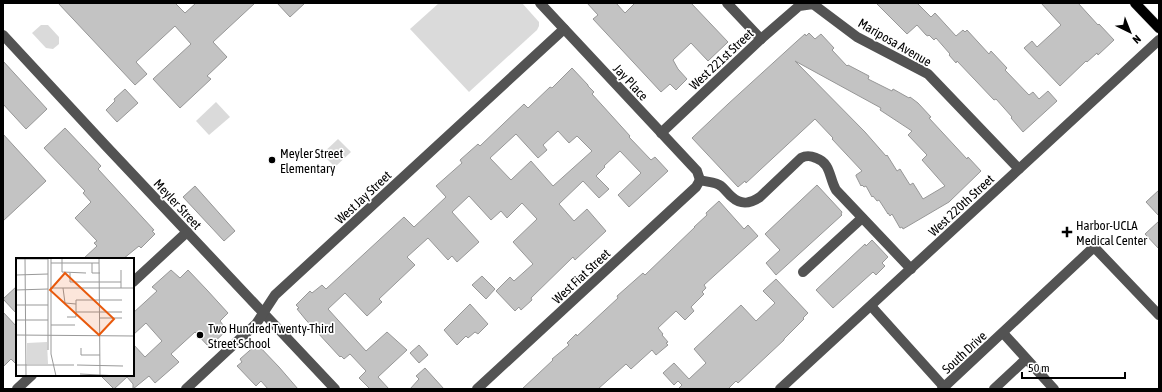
<svg xmlns="http://www.w3.org/2000/svg" width="1162" height="392" font-family="'Asap Condensed',sans-serif">
<style>
.green{fill:#dadada}
.building{fill:#c3c3c3;stroke:#979797;fill-rule:evenodd}
.lines{fill:none;stroke-linecap:round;stroke-linejoin:round}
.major-casing{stroke:#dbdbdb;stroke-width:11}
.minor{stroke:#535353;stroke-width:10}
.major{stroke:#000;stroke-width:10}
.poi-dot{fill:#000;stroke:#fff;stroke-width:1.5}
.labels{text-anchor:middle;stroke-width:3.5;stroke-linejoin:round;paint-order:stroke}
.street-label{font-size:13px;fill:#000;stroke:#fff}
.poi-label{font-size:13px;fill:#000;stroke:#fff;text-anchor:start}
.inset-road{fill:none;stroke:#999;stroke-width:1}
.view{fill:#e8590c;fill-opacity:0.15;stroke:#e8590c;stroke-width:2}
.inset-edge{fill:none;stroke:#000;stroke-width:2}
</style>
<rect width="100%" height="100%" fill="#fff"/>
<g class="green">
<polygon points="439,3 522,3 539,22 539,26 537,30 469,92 410,29"/>
<polygon points="41,25 48,25 59,37 59,44 53,49 46,48 32,33"/>
<polygon points="216,102 230,117 209,135 196,121"/>
<polygon points="338,139 351,152 335,167 322,154"/>
</g>
<g class="building">
<polygon points="58,3 175,3 185,13 196,3 255,3 213,42 227,57 207,76 211,79 180,108 153,79 191,44 175,26 136,62 147,74 135,85"/>
<polygon points="277,3 305,3 290,17"/>
<polygon points="587,3 616,3 625,13 635,3 691,3 728,42 708,61 691,43 673,60 678,69 687,79 676,90 670,84 661,92 593,19 598,15"/>
<polygon points="876,3 917,3 931,17 935,13 956,36 963,30 965,32 967,30 989,54 991,51 1007,68 1005,70 1029,95 1033,92 1039,99 1048,91 1057,101 1023,132 1011,118 1012,117 996,99 994,100 957,61 956,63 949,55 950,54 936,38 934,40 929,35 928,36 926,35 917,25 907,34"/>
<polygon points="1041,3 1078,3 1098,25 1099,24 1114,40 1098,55 1097,53 1087,62 1086,61 1060,86 1024,48 1032,41 1037,47 1061,25"/>
<path d="M809 33 815 39 821 34 834 48 832 50 847 66 848 65 869 76 868 79 892 91 893 89 909 98 910 97 918 103 931 117 929 118 967 159 968 157 981 171 949 202 903 229 902 227 900 228 892 214 890 216 888 213V214L879 200 877 201 873 196 872 197 866 186 864 187 862 185 861 186 856 176V175L862 171 832 139 833 138 815 119 746 183 745 181 738 187 692 138 728 104 796 42 805 34 806 36ZM795 61 881 108 880 110 912 131 908 135 927 155 922 160 945 186 923 199 913 183 910 185 900 169 897 171 887 155 886 156 865 132Z"/>
<polygon points="3,61 47,109 26,129 3,104"/>
<path d="M572 68 588 85V86L594 92 592 94 630 136 629 137 651 160 655 157 668 171 629 207 618 195 641 173 620 151 604 166 605 167 596 176 609 189 599 198 583 181 559 204 574 221 587 209 606 231 575 260 573 257 531 298 532 300 521 310 519 307 515 311 496 291 510 277 514 281 533 264 513 242 537 219 522 203 507 218 501 211 491 220 469 196 452 212 479 242 457 262 452 256 448 260 428 238 407 257 415 265 379 299 382 302 367 316 345 293 328 309 366 351 387 332 407 350 378 377 389 389H370L359 378 366 371 350 354 344 359 341 356 340 357 306 320 297 309 299 308 296 305 310 291 312 293 322 285 326 289 404 217 414 227 446 197 436 186 462 163 460 160 478 144 480 146 524 104 528 108 550 87 552 88ZM558 131 569 143 577 136 592 151 553 186 531 161 511 180 490 158 516 134 538 158 547 150 543 145Z"/>
<polygon points="125,89 138,103 117,122 106,110 115,101 114,99"/>
<polygon points="65,128 101,166 98,169 154,230 152,231 155,234 141,248 139,246 123,259 83,259 97,246 94,243 97,241 75,218 91,202 83,193 85,191 44,148"/>
<polygon points="3,134 46,181 3,221"/>
<polygon points="817,185 842,212 841,214 842,215 776,275 766,263 780,250 765,234"/>
<polygon points="195,186 235,231 224,241 183,197"/>
<polygon points="1159,190 1159,216 1146,202"/>
<polygon points="719,201 744,229 748,225 758,236 704,285 706,288 702,292 704,294 691,307 694,311 685,320 676,311 658,328 663,334 662,335 668,342 666,343 668,345 656,355 652,350 631,369 626,364 598,389 522,389 553,360 552,359 569,345 567,343 576,334 577,336 618,298 617,296 643,273 645,275 695,227 694,227 707,215 706,213"/>
<polygon points="1159,221 1159,249 1145,234"/>
<polygon points="872,240 888,257 882,263 885,266 876,275 873,272 833,308 816,290 865,244 866,246"/>
<polygon points="171,270 180,278 188,270 207,290 228,313 220,321 227,330 209,347 195,332 171,354 179,362 155,383 149,376 133,389 133,384 127,377 114,389 100,375 133,375 133,344 145,357 162,341 146,323 133,335 133,313 157,291 152,287"/>
<polygon points="482,276 495,289 486,299 472,285"/>
<polygon points="776,279 808,313 803,318 804,319 784,339 784,340 738,383 736,381 728,389 678,389 682,385 678,381 674,385 663,373 674,363 689,379 706,363 694,349 741,305 756,321 775,303 763,291"/>
<polygon points="17,286 17,314 3,299"/>
<polygon points="470,304 488,324 478,334 475,332 468,338 466,336 457,345 444,330"/>
<polygon points="3,312 17,327 17,365 11,359 3,367"/>
<polygon points="257,344 279,367 298,389 268,389 261,381 256,386 237,366 242,362 240,359"/>
<polygon points="419,345 428,355 419,363 410,353"/>
<polygon points="425,368 444,389 410,389 419,379 416,376"/>
</g>
<g class="lines">
<g class="major-casing">
<polyline id="major" points="1135,3 1159,28"/>
</g>
<g class="minor">
<polyline points="540,3 697,171 700,180"/>
<polyline points="727,3 761,39"/>
<polyline points="3,35 106,146 335,389"/>
<polyline points="661,133 761,39 799,6 813,4 857,37 928,74 1019,169"/>
<path d="M700 180C706 182 716 182 721 186 725 189 728 194 732 197 742 206 751 203 760 197L801 158C807 155 811 156 816 158 831 163 829 178 836 190L911 269"/>
<polyline points="803,272 862,218"/>
<polyline points="133,282 187,232"/>
<polyline points="871,306 944,387"/>
<polyline points="1003,333 1054,389"/>
<polyline points="17,389 32,375"/>
<polyline points="186,389 256,324 275,295 564,29"/>
<polyline points="477,389 696,187 700,180"/>
<polyline points="780,389 1159,40"/>
<polyline points="942,389 1094,247 1159,315"/>
<polyline points="994,389 1026,359"/>
</g>
<use href="#major" class="major"/>
</g>
<g class="poi-dot">
<circle cx="272" cy="160" r="4"/>
<path d="M1065 226h4v4h4v4h-4v4h-4v-4h-4v-4h4z"/>
<circle cx="200" cy="335" r="4"/>
</g>
<g class="labels">
<g class="street-label">
<text transform="translate(895 42) rotate(30)" y="5">Mariposa Avenue</text>
<text transform="translate(721 59) rotate(-43)" y="5">West 221st Street</text>
<text transform="translate(631 82) rotate(47)" y="5">Jay Place</text>
<text transform="translate(363 197) rotate(-43)" y="5">West Jay Street</text>
<text transform="translate(178 204) rotate(47)" y="5">Meyler Street</text>
<text transform="translate(961 205) rotate(-43)" y="5">West 220th Street</text>
<text transform="translate(581 276) rotate(-43)" y="5">West Fiat Street</text>
<text transform="translate(964 352) rotate(-43)" y="5">South Drive</text>
</g>
<g class="poi-label">
<text x="280" y="158">Meyler Street<tspan x="280" dy="15">Elementary</tspan></text>
<text x="1076" y="230">Harbor-UCLA<tspan x="1076" dy="15">Medical Center</tspan></text>
<text x="208" y="333">Two Hundred Twenty-Third<tspan x="208" dy="15">Street School</tspan></text>
</g>
</g>
<g transform="translate(16 258)">
<rect width="118" height="118" fill="#fff"/>
<path d="M31 84 32 106H11V85Z" fill="#dadada"/>
<path class="inset-road" d="M9 0 10 118M35 0V96L40 118M46 0V14L70 15M83 0 84 118M0 1H32M35 5H83M76 5V15H84M54 15V24H105M0 17 32 16M34 30H118M47 30 49 45 60 46M105 30V12M0 32 32 31M0 47H32M60 54H106M51 59H60V42H106M84 60H106M0 62H32M35 67H59M0 77 118 78M65 90V97H84M32 92V0M0 107H58M61 107 107 108M64 116 103 118"/>
<path class="view" d="M49 15 98 61 83 77 34 32Z"/>
<rect width="118" height="118" class="inset-edge"/>
</g>
<rect width="1162" height="392" fill="none" stroke="#000000" stroke-width="8"/>
<g transform="translate(1130 32) rotate(137)" stroke="#ffffff" stroke-width="3" paint-order="stroke">
<path d="M0-3L7 15L0 10L-7 15Z" fill="#000000"/>
<text y="-6" font-size="11" font-weight="bold" text-anchor="middle" fill="#000000">N</text>
</g>
<path d="M1022 372v6h103v-6" fill="none" stroke="#000000" stroke-width="2"/>
<text x="1028" y="372" font-size="12" fill="#000000" stroke="#ffffff" stroke-width="3" paint-order="stroke">50 m</text>
</svg>
